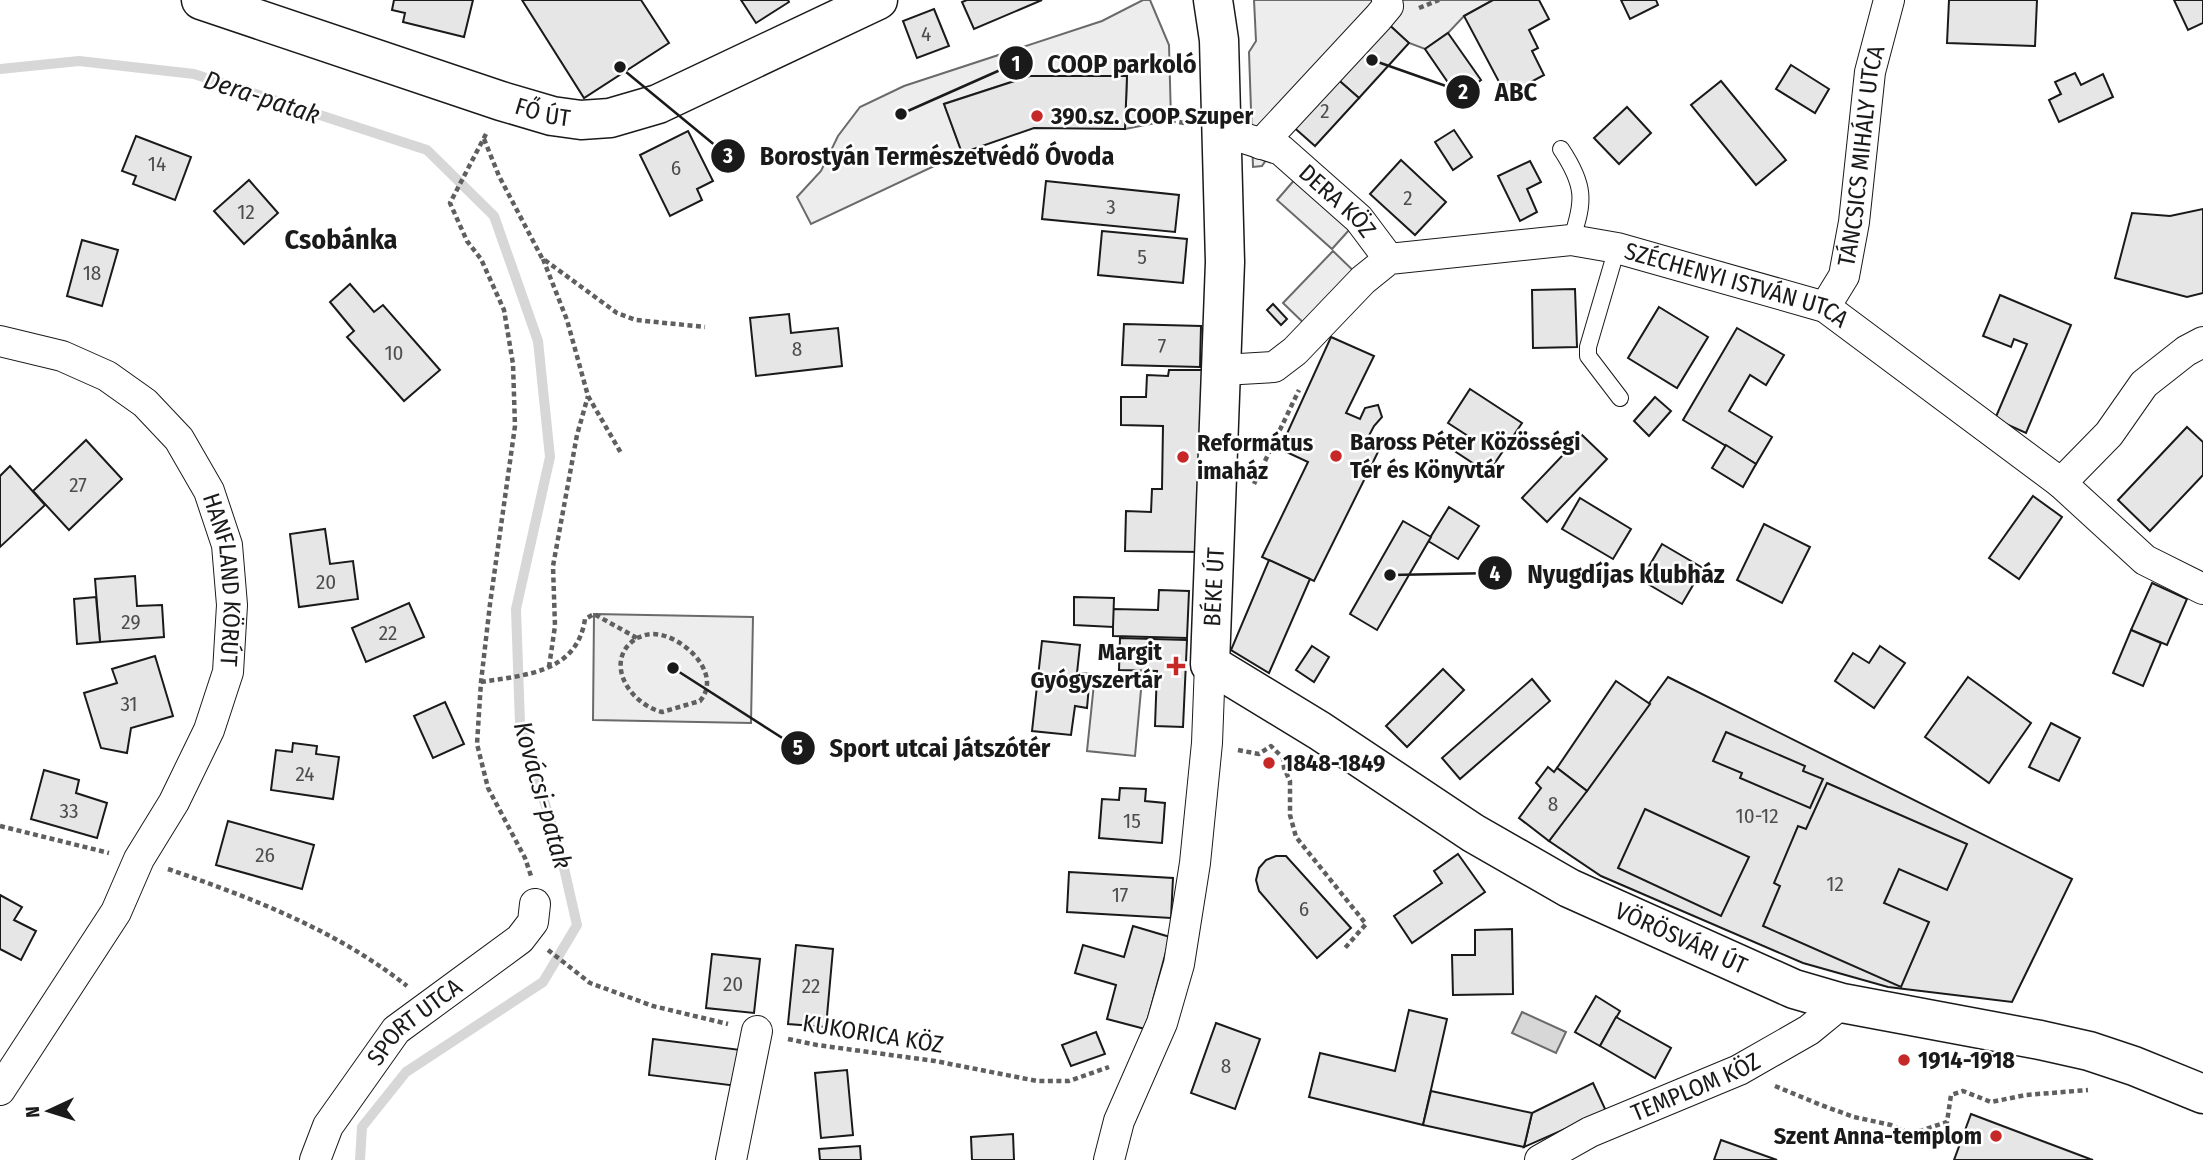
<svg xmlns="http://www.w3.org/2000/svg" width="2203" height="1160" font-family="'Fira Sans Condensed',sans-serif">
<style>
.built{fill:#ededed;stroke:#6a6a6a;stroke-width:2}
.water{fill:#d7d7d7;stroke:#6a6a6a;stroke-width:2}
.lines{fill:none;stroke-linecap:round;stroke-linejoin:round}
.stream{stroke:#d7d7d7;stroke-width:10}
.building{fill:#e6e6e6;stroke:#1a1a1a;stroke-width:2}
.lane-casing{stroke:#1a1a1a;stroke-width:18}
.street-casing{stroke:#1a1a1a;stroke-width:32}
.secondary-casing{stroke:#1a1a1a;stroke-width:41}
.path{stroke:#5f5f5f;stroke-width:4.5;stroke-dasharray:5 3.5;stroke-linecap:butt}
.lane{stroke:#fff;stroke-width:16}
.street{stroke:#fff;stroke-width:30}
.secondary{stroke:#fff;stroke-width:38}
.poi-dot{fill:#c62828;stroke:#fff;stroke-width:2.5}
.labels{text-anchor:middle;stroke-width:5;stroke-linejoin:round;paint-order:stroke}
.number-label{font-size:21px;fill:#4d4d4d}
.street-label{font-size:24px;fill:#1a1a1a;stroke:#fff}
.poi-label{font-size:24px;font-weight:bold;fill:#1a1a1a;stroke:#fff;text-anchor:start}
.water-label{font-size:26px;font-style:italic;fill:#1a1a1a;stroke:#fff}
.quarter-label{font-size:28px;font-weight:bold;fill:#1a1a1a;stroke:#fff}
.leader{fill:none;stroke:#1a1a1a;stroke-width:2.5}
.callout-dot{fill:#1a1a1a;stroke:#fff;stroke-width:2.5}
.mark-label{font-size:21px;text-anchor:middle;font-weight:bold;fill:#fff}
.callout-label{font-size:26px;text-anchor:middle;font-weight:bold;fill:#1a1a1a;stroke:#fff;stroke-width:5;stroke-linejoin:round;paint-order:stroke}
</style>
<rect width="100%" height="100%" fill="#fff"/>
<g class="built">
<polygon points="1143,0 1150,0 1169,45 1171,120 1125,129 1127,76 1030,76 944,104 962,153 811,224 797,197 821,171 838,136 860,107 904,86 1102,21"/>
<polygon points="1254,0 1493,0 1464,16 1448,33 1425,49 1409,43 1385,21 1290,124 1262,166 1253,167 1249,52 1256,41"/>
<polygon points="1303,170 1359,219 1332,249 1277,200"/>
<polygon points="1333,251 1363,280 1313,332 1283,303"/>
<polygon points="594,614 753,617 751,723 593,720"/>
<polygon points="1095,674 1142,679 1135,756 1087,751"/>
</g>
<polygon class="water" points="1522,1012 1566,1032 1556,1053 1512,1033"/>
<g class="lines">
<polyline class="stream" points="0,69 79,61 194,74 427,150 494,216 538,341 550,457 516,609 520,724 561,855 577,925 543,982 406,1072 362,1127 360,1160"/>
</g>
<g class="building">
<polygon points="394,0 473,0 464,37 403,22 405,13 392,10"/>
<polygon points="522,0 641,0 669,43 584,98"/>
<polygon points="741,0 788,0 789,2 756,23"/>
<polygon points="967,0 1042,0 974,29 962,2"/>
<polygon points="1493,0 1539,0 1549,19 1529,30 1538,48 1532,51 1544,75 1506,95 1464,16"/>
<polygon points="1621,0 1656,0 1658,5 1630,19"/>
<polygon points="1949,0 2037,0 2035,46 1947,43"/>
<polygon points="2174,0 2203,0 2203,23 2188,30"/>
<polygon points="934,9 949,46 917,58 903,21"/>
<polygon points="1385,21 1409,43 1359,98 1334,76"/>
<polygon points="1448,33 1481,80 1458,97 1425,49"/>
<polygon points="1791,65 1829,89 1815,113 1776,89"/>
<polygon points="2075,73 2081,85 2103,74 2113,97 2059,122 2049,100 2061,94 2055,82"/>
<polygon points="1030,76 1127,76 1125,129 1034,128 962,153 944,104"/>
<polygon points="1334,76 1359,98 1315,146 1290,124"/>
<polygon points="1721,81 1786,160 1756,185 1691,105"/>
<polygon points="1627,107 1651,133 1619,164 1594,138"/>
<polygon points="1454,130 1472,157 1453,170 1435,142"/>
<polygon points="688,131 713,181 697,189 702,200 670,216 640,155"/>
<polygon points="136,136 191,157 175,200 133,184 136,176 122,171"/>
<polygon points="1401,160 1446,202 1415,235 1370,194"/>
<polygon points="1530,161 1541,182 1527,189 1537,212 1520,221 1498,176"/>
<polygon points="249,180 278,213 244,244 214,211"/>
<polygon points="1046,181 1179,195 1175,232 1042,219"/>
<polygon points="2203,209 2203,293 2187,297 2115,278 2132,213 2170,216"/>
<polygon points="1102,231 1187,239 1183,283 1098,275"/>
<polygon points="82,240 118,250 102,306 67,296"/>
<polygon points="350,284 374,312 383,305 440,370 404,401 347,337 354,331 330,302"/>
<polygon points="1575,289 1577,347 1533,348 1532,290"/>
<polygon points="2000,295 2071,325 2026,433 1995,419 2027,344 2014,339 2011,347 1983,336"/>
<polygon points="1273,304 1287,319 1281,325 1267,310"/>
<polygon points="1659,307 1708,337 1677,388 1628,358"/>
<polygon points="789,314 791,333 838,328 842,366 756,376 750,318"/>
<polygon points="1124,324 1201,326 1200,367 1122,365"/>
<polygon points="1737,328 1784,355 1766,385 1750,375 1729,411 1772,437 1756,464 1683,420"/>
<polygon points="1331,337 1374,356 1346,413 1360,419 1365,408 1378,405 1382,417 1374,426 1365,443 1379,450 1314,581 1262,557 1308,462 1280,449"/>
<polygon points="1169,370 1205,370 1202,552 1125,551 1126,511 1151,512 1152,489 1162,489 1163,426 1121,425 1121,397 1146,397 1147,375 1168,376"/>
<polygon points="1470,389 1522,423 1488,473 1456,452 1468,436 1448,423"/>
<polygon points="1655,397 1671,411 1649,436 1634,421"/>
<polygon points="2187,427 2203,442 2203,475 2150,531 2118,500"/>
<polygon points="1582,435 1607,459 1547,522 1522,498"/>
<polygon points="86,440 122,479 69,530 33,491"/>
<polygon points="1726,445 1756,464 1743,487 1712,468"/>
<polygon points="10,466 45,505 0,547 0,476"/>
<polygon points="2033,496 2062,517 2019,579 1989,558"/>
<polygon points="1580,498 1631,529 1613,559 1562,529"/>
<polygon points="1449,507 1479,526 1458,559 1428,541"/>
<polygon points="1403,521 1431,537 1377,630 1350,614"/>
<polygon points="1764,524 1810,547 1782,603 1737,580"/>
<polygon points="325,529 330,564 353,561 358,599 299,607 290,534"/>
<polygon points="1662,544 1703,568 1682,604 1641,580"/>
<polygon points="1269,560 1310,579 1269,673 1231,650"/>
<polygon points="135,576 137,606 162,605 164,637 100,642 95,579"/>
<polygon points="2152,583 2187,599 2167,645 2131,630"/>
<polygon points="1159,590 1189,591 1187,638 1113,636 1113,609 1158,610"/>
<polygon points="96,597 100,642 77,644 74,599"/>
<polygon points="1074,597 1114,598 1113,627 1074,625"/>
<polygon points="409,603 424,637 366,662 352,628"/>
<polygon points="2131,630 2161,643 2143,686 2113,673"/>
<polygon points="1120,638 1187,640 1183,727 1155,726 1157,671 1119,670"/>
<polygon points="1042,641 1080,645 1077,673 1090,674 1087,708 1075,706 1071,735 1032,731"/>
<polygon points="1312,646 1329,657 1314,682 1296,670"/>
<polygon points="1880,646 1905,663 1874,708 1835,681 1853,653 1869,663"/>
<polygon points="155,656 173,716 131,728 127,753 101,748 84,693 117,683 112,669"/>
<polygon points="1443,669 1464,690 1407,747 1386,726"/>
<polygon points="1668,677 2072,879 2012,1002 1888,987 1803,963 1601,876 1549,841"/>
<polygon points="1968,677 2031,723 1989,783 1925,737"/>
<polygon points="1532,679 1550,701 1460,779 1442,758"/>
<polygon points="1616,681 1650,704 1587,791 1557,768"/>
<polygon points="445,702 464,744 433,758 414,716"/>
<polygon points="2051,723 2080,738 2059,781 2029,767"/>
<polygon points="1726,732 1805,766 1803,771 1823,779 1810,808 1740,778 1742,773 1713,761"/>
<polygon points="293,743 317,746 316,754 339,757 333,799 271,790 276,750 292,752"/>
<polygon points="1548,767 1554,772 1557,768 1587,791 1549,841 1519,818 1541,788 1536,783"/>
<polygon points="44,770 79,780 76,793 107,803 97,838 31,819"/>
<polygon points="1827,783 1967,844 1947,890 1899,869 1884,903 1929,922 1901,987 1763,926 1780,886 1774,883 1798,826 1806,829"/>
<polygon points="1120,788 1146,789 1145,801 1165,803 1162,843 1099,838 1102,799 1119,800"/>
<polygon points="1645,809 1749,857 1721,916 1618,868"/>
<polygon points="228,821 314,845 302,889 216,865"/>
<polygon points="1458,854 1485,892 1412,943 1394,916 1442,883 1434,871"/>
<polygon points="1276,856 1286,856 1351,928 1317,958 1259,891 1256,880 1259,868 1266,860"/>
<polygon points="1069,872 1173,878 1171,918 1067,912"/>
<polygon points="0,895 22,907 14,920 36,931 21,960 0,949"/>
<polygon points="1133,926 1170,937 1145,1029 1107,1019 1116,985 1075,973 1083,945 1124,957"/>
<polygon points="1512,929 1513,994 1453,995 1452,955 1475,955 1475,930"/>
<polygon points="796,945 833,949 826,1027 788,1024"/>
<polygon points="712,954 760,959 754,1013 706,1008"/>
<polygon points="1596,996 1620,1011 1600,1046 1575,1032"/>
<polygon points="1409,1010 1447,1019 1423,1125 1309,1097 1320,1053 1395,1071"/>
<polygon points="1616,1017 1671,1048 1655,1078 1600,1046"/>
<polygon points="1216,1023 1260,1039 1235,1109 1191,1093"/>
<polygon points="1096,1032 1105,1054 1071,1066 1062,1045"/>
<polygon points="653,1039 741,1050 737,1086 649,1075"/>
<polygon points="847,1070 853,1135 821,1138 815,1073"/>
<polygon points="1593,1083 1606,1111 1524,1147 1532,1113"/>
<polygon points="1431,1091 1532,1113 1524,1147 1423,1125"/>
<polygon points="1971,1114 2090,1159 2093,1160 1954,1160"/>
<polygon points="1013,1134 1014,1160 972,1160 971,1137"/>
<polygon points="1721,1140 1777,1160 1714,1160"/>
<polygon points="860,1146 861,1160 820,1160 819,1149"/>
</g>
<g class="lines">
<g class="lane-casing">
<g id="lane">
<path d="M1561 149C1585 185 1585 201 1571 240"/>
<polyline points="1617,248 1588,347 1588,356 1620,398"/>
</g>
</g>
<g class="street-casing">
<g id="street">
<path id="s1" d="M1222 131 1281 150 1359 219 1389 259"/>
<polyline points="1261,144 1378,18 1388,6 1387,0"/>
<path id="s2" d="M1825 307 1844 276 1854 222 1870 72 1889 0"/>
<path id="s3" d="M0 341 62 356 107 376 145 403 179 439 209 491 227 545 232 605 228 672 209 730 174 802 139 859 116 912 0 1090"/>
<path id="s4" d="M1223 370 1274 367 1295 351 1363 280 1389 259 1571 240 1617 248 1825 307 2061 483 2145 560 2203 589"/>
<polyline points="2061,483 2109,434 2144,384 2186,351 2203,342"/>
<path id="s5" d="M315 1160 328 1126 396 1030 520 939 533 922 535 904"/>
<polyline points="731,1160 757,1031"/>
<polyline points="1109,1160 1119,1121 1162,1023 1179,964 1195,863 1207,743 1210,664"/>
<path id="s6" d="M1540 1160 1590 1132 1739 1070 1809 1030 1842 1003"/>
</g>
</g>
<g class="secondary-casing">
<g id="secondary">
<path id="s7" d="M201 0 501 101 552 116 581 120 610 118 658 104 878 0"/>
<path id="s8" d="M1213 0 1219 40 1225 262 1210 664 1320 731 1473 833 1569 888 1794 989 1842 1003 2040 1040 2089 1051 2134 1066 2203 1094"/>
</g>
</g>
<g class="path">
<polyline points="1419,8 1439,0"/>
<polyline points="1171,120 1188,124"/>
<polyline points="486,134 450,203 467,241 481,259 504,310 513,364 515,426 490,604 481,682 477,744 488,788 525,858 531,876"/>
<polyline points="484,139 499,176 542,258 617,313 636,320 705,327"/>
<polyline points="543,259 567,320 588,396 621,453"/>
<polyline points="1254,484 1299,390"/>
<polyline points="549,667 555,626 553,566 577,435 588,396"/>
<path d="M481 682C525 675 577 673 585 619L594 614 637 638C602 660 629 704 662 712L700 701C724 673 681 634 653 634 647 634 642 636 637 638"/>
<polyline points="1238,750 1259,754 1271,746 1283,758 1284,768 1290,781 1290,815 1296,837 1366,924 1345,948"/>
<polyline points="0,826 109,853"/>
<path d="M168 869C252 898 336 930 407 986"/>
<polyline points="548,950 590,983 653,1006 728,1024"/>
<polyline points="788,1039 817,1045 935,1061 1037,1081 1069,1081 1109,1067"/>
<polyline points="1775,1086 1821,1105 1854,1117 1891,1125 1911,1134 1947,1122 1951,1095 1963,1091 1991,1102 2026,1095 2088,1090"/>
</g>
<use href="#lane" class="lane"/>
<use href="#street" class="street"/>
<use href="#secondary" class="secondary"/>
</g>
<g class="poi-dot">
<circle cx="1037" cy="116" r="7"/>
<circle cx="1336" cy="456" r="7"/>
<circle cx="1183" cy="457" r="7"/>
<path d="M1172.5 655.5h7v7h7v7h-7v7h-7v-7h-7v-7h7z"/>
<circle cx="1269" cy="763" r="7"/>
<circle cx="1904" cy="1060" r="7"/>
<circle cx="1996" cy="1136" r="7"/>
</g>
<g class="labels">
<g class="number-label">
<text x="926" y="41">4</text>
<text x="1325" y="118">2</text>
<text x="157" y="171">14</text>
<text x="676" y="175">6</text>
<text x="1408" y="205">2</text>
<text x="1111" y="214">3</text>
<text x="246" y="219">12</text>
<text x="1142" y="264">5</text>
<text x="92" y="280">18</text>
<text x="1162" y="353">7</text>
<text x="797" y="356">8</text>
<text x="394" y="360">10</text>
<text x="78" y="492">27</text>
<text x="326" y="589">20</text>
<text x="131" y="629">29</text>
<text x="388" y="640">22</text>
<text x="129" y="711">31</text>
<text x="305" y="781">24</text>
<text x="1553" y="811">8</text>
<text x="69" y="818">33</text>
<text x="1757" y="823">10-12</text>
<text x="1132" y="828">15</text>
<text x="265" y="862">26</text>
<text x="1835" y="891">12</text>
<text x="1120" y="902">17</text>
<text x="1304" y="916">6</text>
<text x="733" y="991">20</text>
<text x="811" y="993">22</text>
<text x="1226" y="1073">8</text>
</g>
<g class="street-label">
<text dy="8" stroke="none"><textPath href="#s7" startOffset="360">FŐ ÚT</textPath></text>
<text dy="8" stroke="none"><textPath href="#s2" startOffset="158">TÁNCSICS MIHÁLY UTCA</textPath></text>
<text dy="8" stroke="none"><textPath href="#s1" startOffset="138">DERA KÖZ</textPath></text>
<text dy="8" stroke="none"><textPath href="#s4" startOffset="564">SZÉCHENYI ISTVÁN UTCA</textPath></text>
<text dy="8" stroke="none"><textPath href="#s3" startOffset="360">HANFLAND KÖRÚT</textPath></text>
<text transform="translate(1214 587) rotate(-87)" y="8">BÉKE ÚT</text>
<text dy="8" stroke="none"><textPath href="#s8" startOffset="1211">VÖRÖSVÁRI ÚT</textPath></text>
<text dy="8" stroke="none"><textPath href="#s5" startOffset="173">SPORT UTCA</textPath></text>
<text transform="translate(873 1034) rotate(9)" y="8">KUKORICA KÖZ</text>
<text dy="8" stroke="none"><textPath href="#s6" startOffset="172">TEMPLOM KÖZ</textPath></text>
</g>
<g class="poi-label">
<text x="1051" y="124">390.sz. COOP Szuper</text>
<text x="1350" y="450">Baross Péter Közösségi<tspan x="1350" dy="28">Tér és Könyvtár</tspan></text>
<text x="1197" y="451">Református<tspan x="1197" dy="28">imaház</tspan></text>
<text x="1162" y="660" text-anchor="end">Margit<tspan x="1162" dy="28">Gyógyszertár</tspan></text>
<text x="1283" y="771">1848-1849</text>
<text x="1918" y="1068">1914-1918</text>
<text x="1982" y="1144" text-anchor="end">Szent Anna-templom</text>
</g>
<g class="water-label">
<text transform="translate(262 97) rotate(18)" y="9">Dera-patak</text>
<text transform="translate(543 795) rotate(74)" y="9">Kovácsi-patak</text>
</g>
<g class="quarter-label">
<text x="341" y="249">Csobánka</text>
</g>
</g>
<path class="leader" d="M901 114L1016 63M1372 60L1463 92M620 67L728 156M1390 575L1495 573M673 668L798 748"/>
<g class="callout-dot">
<circle cx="901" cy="114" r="7"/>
<circle cx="1372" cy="60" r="7"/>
<circle cx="620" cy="67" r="7"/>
<circle cx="1390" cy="575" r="7"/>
<circle cx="673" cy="668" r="7"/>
<circle cx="1016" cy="63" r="18"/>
<circle cx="1463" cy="92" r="18"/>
<circle cx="728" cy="156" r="18"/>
<circle cx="1495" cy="573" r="18"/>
<circle cx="798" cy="748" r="18"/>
</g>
<g class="mark-label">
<text x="1016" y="71">1</text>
<text x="1463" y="99">2</text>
<text x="728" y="163">3</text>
<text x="1495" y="581">4</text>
<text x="798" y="755">5</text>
</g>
<g class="callout-label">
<text x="1122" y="73">COOP parkoló</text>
<text x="1516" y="101">ABC</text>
<text x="937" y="165">Borostyán Természetvédő Óvoda</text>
<text x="1626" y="583">Nyugdíjas klubház</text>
<text x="940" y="757">Sport utcai Játszótér</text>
</g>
<g transform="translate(49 1111) rotate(266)" stroke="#ffffff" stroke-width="5" paint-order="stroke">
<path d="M0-5L12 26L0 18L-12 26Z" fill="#1a1a1a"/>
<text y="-10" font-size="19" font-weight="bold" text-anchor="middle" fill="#1a1a1a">N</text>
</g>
</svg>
